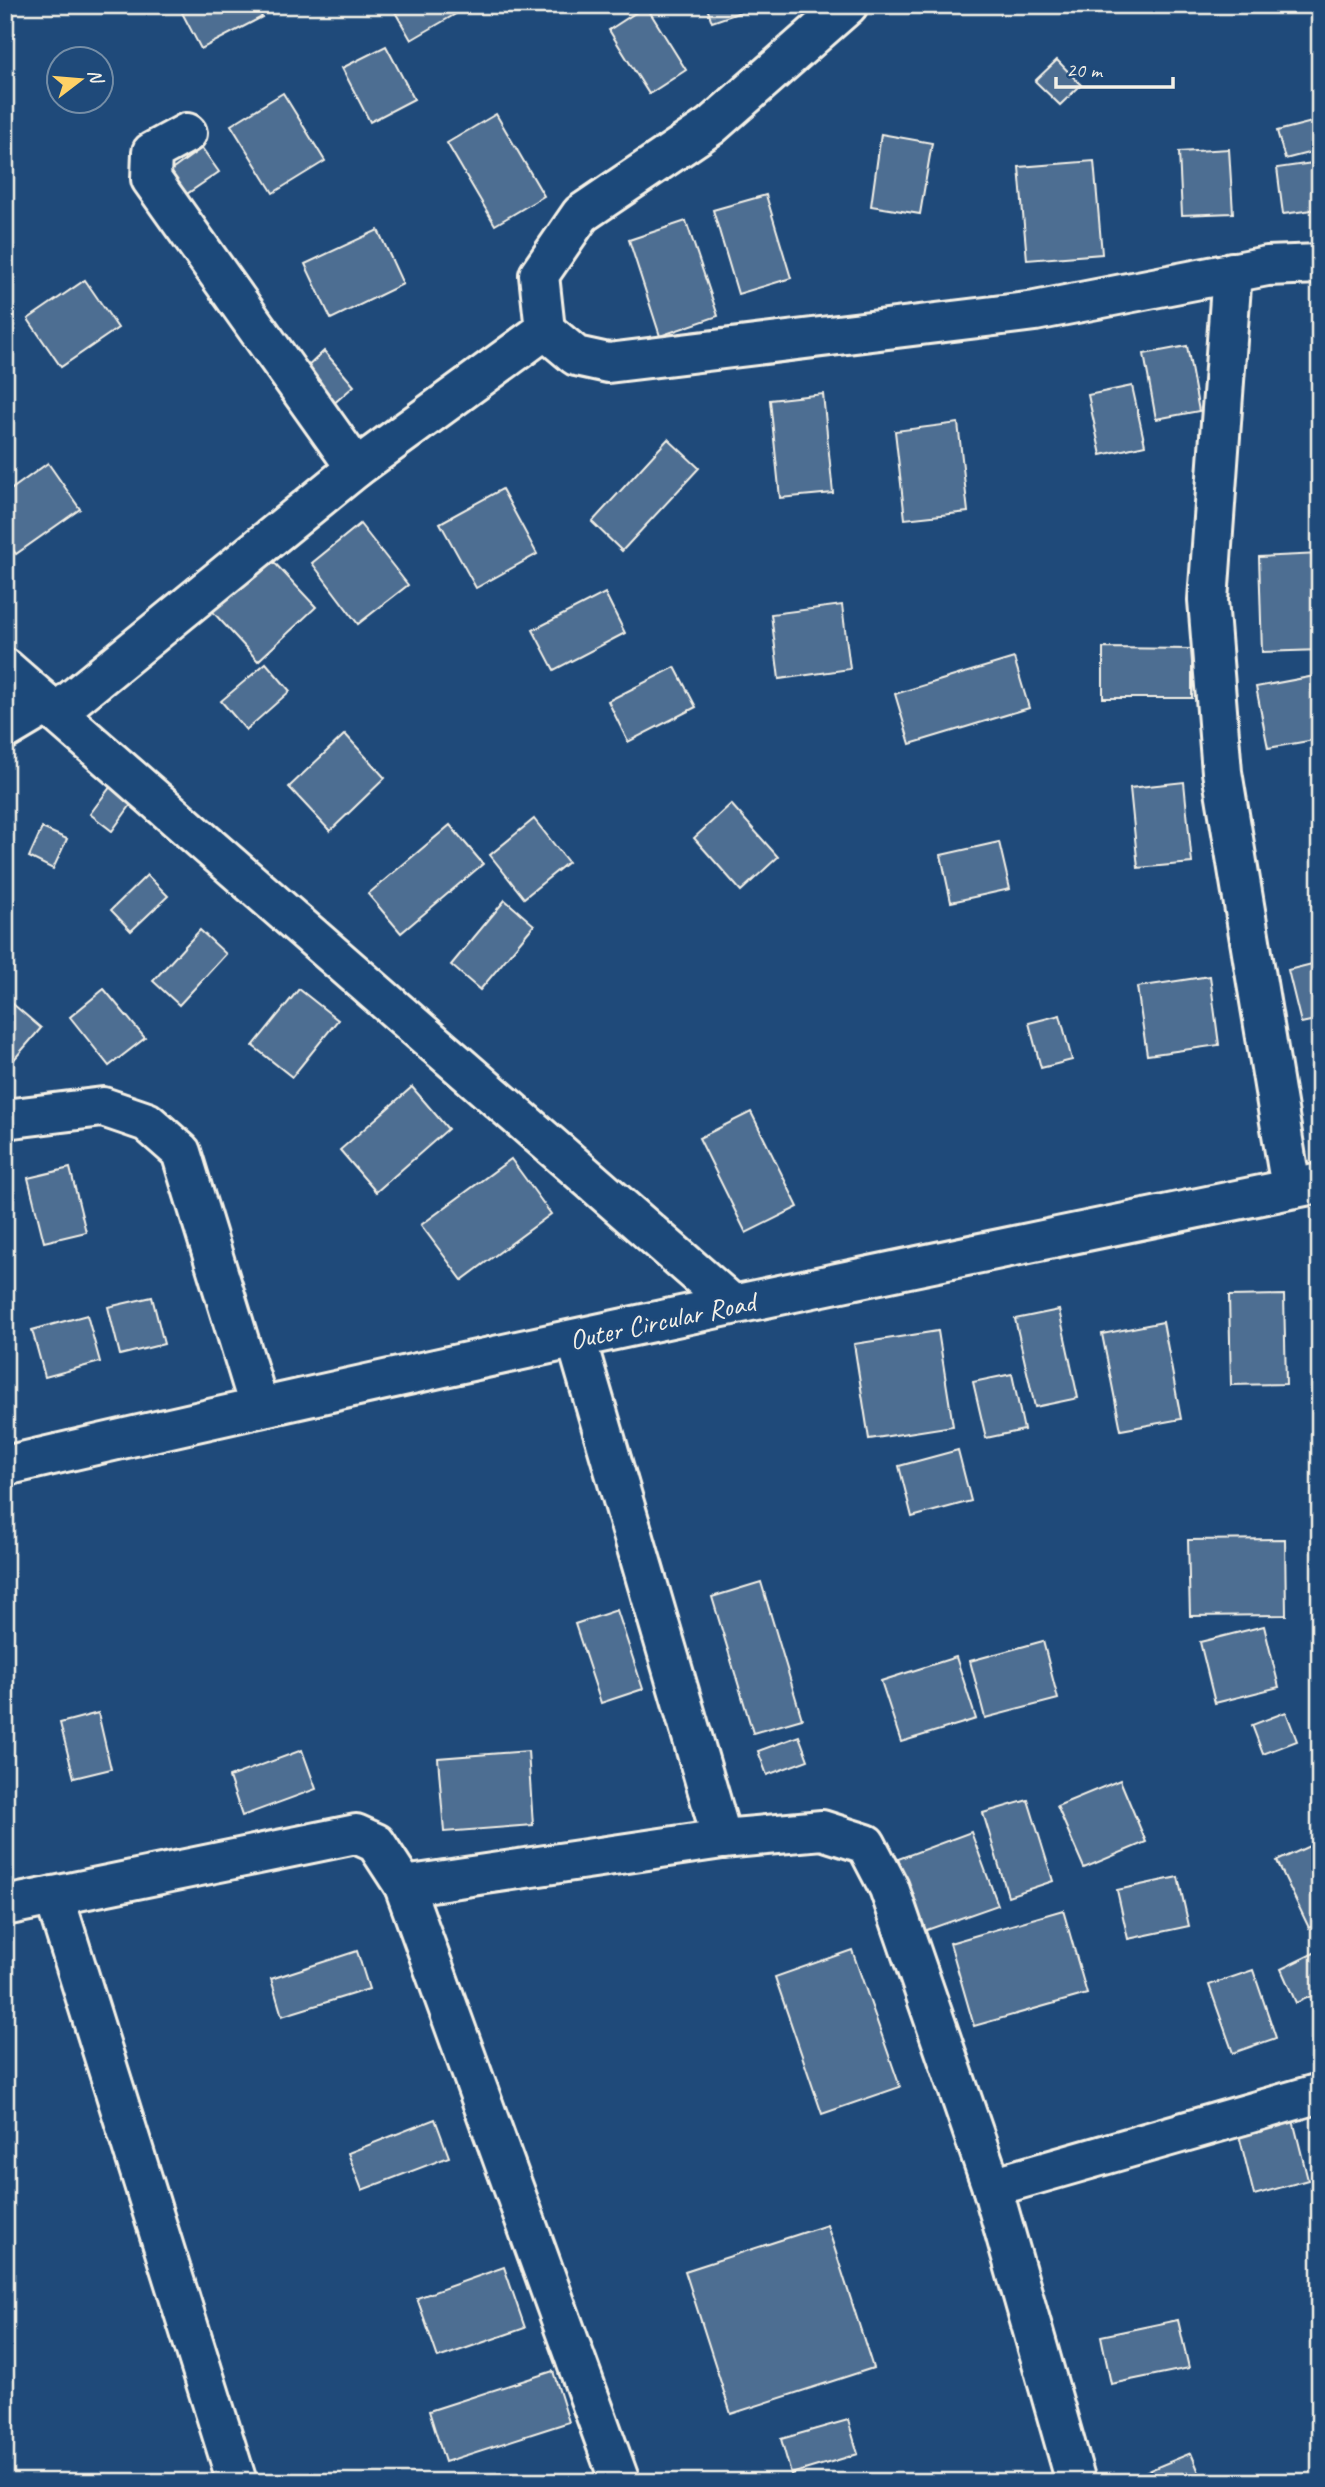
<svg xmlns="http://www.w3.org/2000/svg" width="1325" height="2487" font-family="Caveat,sans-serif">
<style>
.building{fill:#4d6e92;stroke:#f4f1e8;stroke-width:2}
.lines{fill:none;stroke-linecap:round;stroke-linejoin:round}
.minor-casing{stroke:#f4f1e8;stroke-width:44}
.minor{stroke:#1f4a7a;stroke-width:38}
.labels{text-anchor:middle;stroke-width:6;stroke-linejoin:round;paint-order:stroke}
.street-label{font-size:28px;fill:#f4f1e8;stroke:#1f4a7a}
</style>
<rect width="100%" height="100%" fill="#1f4a7a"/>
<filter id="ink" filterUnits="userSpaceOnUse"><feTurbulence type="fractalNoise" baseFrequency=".0143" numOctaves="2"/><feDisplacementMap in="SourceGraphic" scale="14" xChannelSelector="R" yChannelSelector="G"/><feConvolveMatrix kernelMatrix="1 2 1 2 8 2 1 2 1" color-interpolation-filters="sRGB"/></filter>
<g filter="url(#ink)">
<g class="building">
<polygon points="178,5 255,5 262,17 201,49"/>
<polygon points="391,5 471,5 411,40"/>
<polygon points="706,5 761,5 712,22"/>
<polygon points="646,6 686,70 649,94 609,30"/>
<polygon points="386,46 414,99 370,122 342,68"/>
<polygon points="1057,60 1081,85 1060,105 1035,81"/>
<polygon points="283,93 325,161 273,193 231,125"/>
<polygon points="496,114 544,196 495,225 447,143"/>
<polygon points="1316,121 1320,150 1285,159 1277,131"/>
<polygon points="881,134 932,143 920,214 871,206"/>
<polygon points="202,148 219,172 178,200 162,177"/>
<polygon points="1229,149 1233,213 1182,215 1179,152"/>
<polygon points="1094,161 1102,254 1027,260 1019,167"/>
<polygon points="1320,162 1320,209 1283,214 1277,168"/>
<polygon points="766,195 791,278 738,294 713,210"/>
<polygon points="686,221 718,316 660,336 629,240"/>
<polygon points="378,230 403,284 331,319 305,264"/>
<polygon points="85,280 118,328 61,367 28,319"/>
<polygon points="1187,346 1199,411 1156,419 1144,354"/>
<polygon points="324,351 354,386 332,405 303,371"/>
<polygon points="1132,386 1145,445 1101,455 1088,395"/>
<polygon points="823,394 833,493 780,498 770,400"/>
<polygon points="958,423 968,512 905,519 895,431"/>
<polygon points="668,439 699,468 622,551 592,522"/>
<polygon points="48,463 80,509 16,554 5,539 5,494"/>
<polygon points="502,489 537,554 476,588 440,523"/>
<polygon points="360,524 408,585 358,624 312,563"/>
<polygon points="1320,554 1320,650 1262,652 1259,557"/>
<polygon points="270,558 316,607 258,661 212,611"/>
<polygon points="605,593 625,633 554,670 533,630"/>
<polygon points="842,605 850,669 779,679 771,614"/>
<polygon points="1103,648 1192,649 1192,698 1103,698"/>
<polygon points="1014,658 1029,708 910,744 895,694"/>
<polygon points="266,663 290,691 246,730 221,701"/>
<polygon points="675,667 696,707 628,742 608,701"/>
<polygon points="1320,675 1320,739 1268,748 1256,687"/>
<polygon points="345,734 385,778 330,831 289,787"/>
<polygon points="114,782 135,799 112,831 90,814"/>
<polygon points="1184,782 1192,863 1138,868 1130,788"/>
<polygon points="731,804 778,857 741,891 694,838"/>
<polygon points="534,819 568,862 524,898 490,855"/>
<polygon points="450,825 483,864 401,933 368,894"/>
<polygon points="42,828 67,839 53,869 29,857"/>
<polygon points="999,842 1010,889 951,902 941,855"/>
<polygon points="147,875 168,896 131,931 111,910"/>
<polygon points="505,900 534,925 480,990 451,965"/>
<polygon points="200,930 226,954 179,1005 153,981"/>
<polygon points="1320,962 1320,1019 1301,1023 1288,970"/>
<polygon points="1210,976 1219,1045 1147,1055 1137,987"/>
<polygon points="104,989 145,1038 109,1066 70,1017"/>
<polygon points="299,989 338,1020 292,1077 253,1046"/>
<polygon points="7,999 41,1028 5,1070 5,1001"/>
<polygon points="1060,1015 1072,1060 1041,1068 1029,1023"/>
<polygon points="412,1087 448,1129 376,1192 340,1150"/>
<polygon points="751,1112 798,1207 746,1233 699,1138"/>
<polygon points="511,1159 551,1214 462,1280 421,1225"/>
<polygon points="70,1168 86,1232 44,1242 28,1178"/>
<polygon points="1284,1295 1286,1384 1231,1385 1229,1296"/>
<polygon points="152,1297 164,1344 120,1355 108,1307"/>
<polygon points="1059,1310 1078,1398 1035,1407 1015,1319"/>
<polygon points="87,1315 100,1362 45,1377 32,1330"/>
<polygon points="1163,1322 1181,1419 1121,1430 1102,1334"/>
<polygon points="938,1331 953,1426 869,1439 854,1344"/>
<polygon points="1012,1374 1024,1430 986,1438 973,1382"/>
<polygon points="958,1450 971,1501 912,1517 899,1466"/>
<polygon points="1285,1539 1286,1615 1190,1616 1188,1540"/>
<polygon points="761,1582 802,1719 753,1733 712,1597"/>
<polygon points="617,1610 643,1689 601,1703 575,1624"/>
<polygon points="1264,1626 1279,1687 1215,1703 1200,1642"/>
<polygon points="1043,1641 1058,1699 985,1718 970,1661"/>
<polygon points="956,1657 976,1719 901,1742 881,1681"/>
<polygon points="1286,1712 1297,1741 1263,1754 1252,1725"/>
<polygon points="98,1713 111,1769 74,1778 60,1723"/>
<polygon points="799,1736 808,1760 767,1775 758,1751"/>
<polygon points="302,1750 316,1789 242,1816 229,1777"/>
<polygon points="528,1751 533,1825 444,1832 438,1758"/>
<polygon points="1120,1780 1146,1842 1084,1868 1057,1806"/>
<polygon points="1028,1800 1053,1881 1008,1896 983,1813"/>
<polygon points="971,1832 998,1905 924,1931 898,1859"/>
<polygon points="1320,1841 1320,1923 1309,1928 1277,1861"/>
<polygon points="1178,1877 1189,1926 1128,1939 1117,1890"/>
<polygon points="1063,1910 1087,1994 974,2026 950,1943"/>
<polygon points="852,1950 900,2087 822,2114 775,1977"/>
<polygon points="1320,1950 1320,1992 1296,2003 1281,1969"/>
<polygon points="357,1951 369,1989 282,2016 271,1979"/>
<polygon points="1253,1970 1276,2038 1233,2053 1209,1985"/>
<polygon points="435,2119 449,2157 362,2190 348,2153"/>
<polygon points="1293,2120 1308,2180 1254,2195 1239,2135"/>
<polygon points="827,2225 873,2368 731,2414 685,2271"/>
<polygon points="504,2267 525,2328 438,2358 417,2298"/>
<polygon points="1178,2320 1189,2368 1111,2384 1101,2336"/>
<polygon points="553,2371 569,2422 445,2462 429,2411"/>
<polygon points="848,2420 858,2454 791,2474 781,2439"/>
<polygon points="1191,2453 1203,2482 1129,2482 1128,2479"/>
</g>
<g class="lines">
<g class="minor-casing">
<g id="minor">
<polyline points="187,133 152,152 151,179 356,468"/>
<polyline points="1232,272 1208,600 1222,772 1291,1188"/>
<polyline points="545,330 539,275 581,214 711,126 848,5"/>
<polyline points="5,668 732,1304"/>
<polyline points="56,713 356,468 545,330 576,356 608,363 1035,311 1267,266 1320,264"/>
<polyline points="5,730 47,705"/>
<polyline points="5,1119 103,1107 147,1122 181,1152 259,1406"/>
<polyline points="576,1339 722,1839"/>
<path d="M5 1466C442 1364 881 1273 1320 1183"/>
<polyline points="54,1896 237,2482"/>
<polyline points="5,1906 356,1834 376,1843 404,1886"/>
<polyline points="620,2482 404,1886 722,1839 822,1830 866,1844 889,1888 992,2187"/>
<polyline points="1076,2482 992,2187 1320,2093"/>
</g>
</g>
<use href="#minor" class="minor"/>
</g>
</g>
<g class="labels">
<g class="street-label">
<text transform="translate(662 1320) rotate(-12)" y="10">Outer Circular Road</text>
</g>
</g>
<rect width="1325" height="2487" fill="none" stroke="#1f4a7a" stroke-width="28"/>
<rect x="14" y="14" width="1297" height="2459" fill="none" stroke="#f4f1e8" stroke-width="2.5" filter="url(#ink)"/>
<g transform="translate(80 80) rotate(74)"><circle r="33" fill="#1f4a7a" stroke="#748da6" stroke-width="2"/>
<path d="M0-5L12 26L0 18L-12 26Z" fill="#ffd166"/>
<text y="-10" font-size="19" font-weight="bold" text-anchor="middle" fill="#f4f1e8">N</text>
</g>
<path d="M1056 77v10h117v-10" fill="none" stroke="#f4f1e8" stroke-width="3.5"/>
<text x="1066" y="77" font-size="21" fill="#f4f1e8" stroke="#1f4a7a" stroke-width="5" paint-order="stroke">20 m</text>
</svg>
